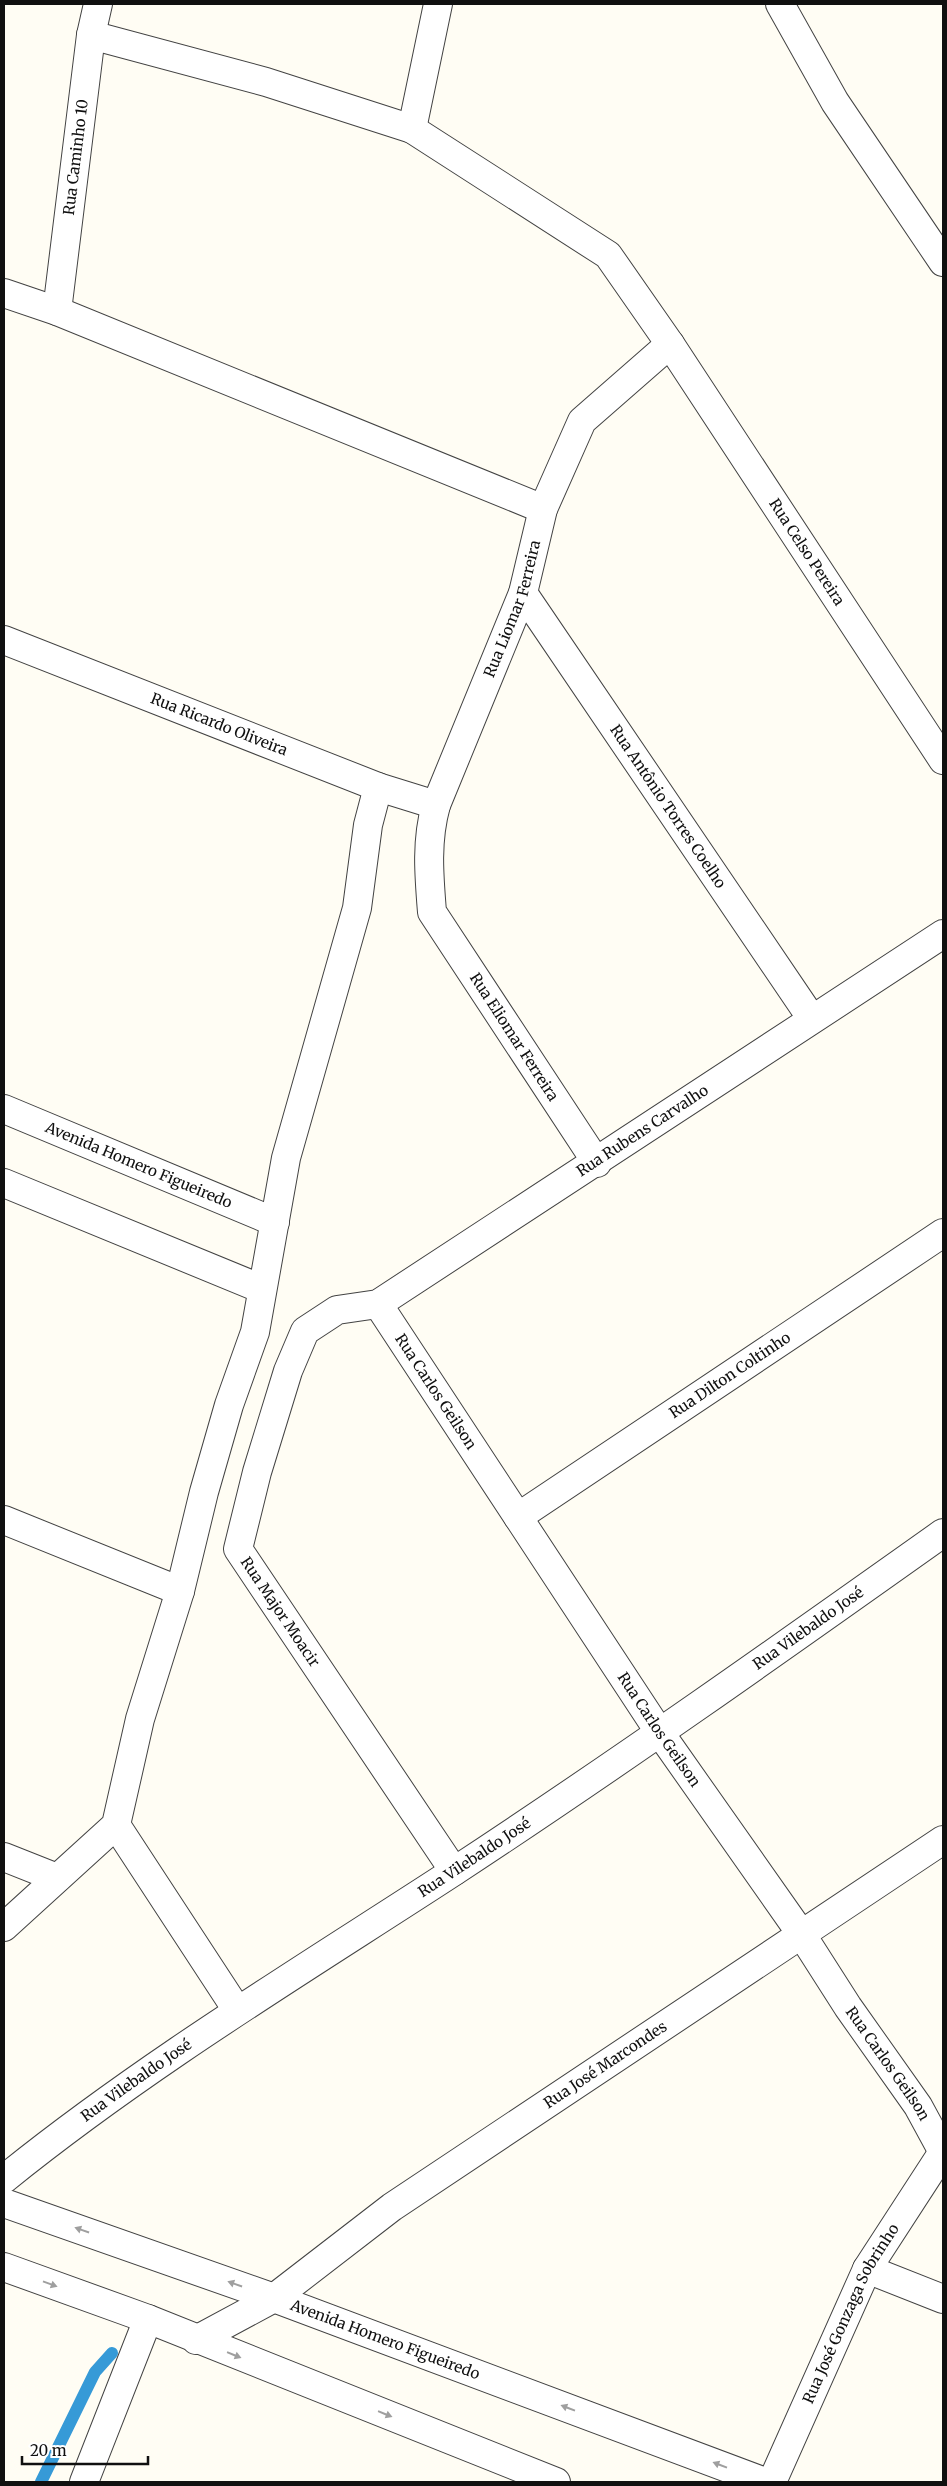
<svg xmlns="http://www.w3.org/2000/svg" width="947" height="2486" font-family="Merriweather,serif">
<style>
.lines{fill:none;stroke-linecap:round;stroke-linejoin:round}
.stream{stroke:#369ad7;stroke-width:12}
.street-casing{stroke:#434343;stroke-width:30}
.street{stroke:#fff;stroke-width:28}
.oneway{fill:#9f9f9f}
.labels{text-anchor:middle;stroke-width:5;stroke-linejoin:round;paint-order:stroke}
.street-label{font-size:15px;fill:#101010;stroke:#fff}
</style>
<rect width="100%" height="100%" fill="#fffdf4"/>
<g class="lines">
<polyline class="stream" points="41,2482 95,2372 112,2353"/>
<g class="street-casing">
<g id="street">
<polyline points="780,4 835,102 943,262"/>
<path id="s1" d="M91 35 266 82 412 129 608 255 670 344 943 760"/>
<polyline points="412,129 438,4"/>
<polyline points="4,293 57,311 543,509"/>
<path id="s2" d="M57 311 91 35 98 4"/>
<path id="s3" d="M523 593 812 1019"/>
<path id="s4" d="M4 640 378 787 436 805"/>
<path id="s5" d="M4 1109 275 1222"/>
<path id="s6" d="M597 1163 432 912C429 875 426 841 436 805L523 593 543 509 582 421 670 344"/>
<polyline points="4,1183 262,1289"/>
<path id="s7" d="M378 1304 660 1733 802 1935 848 2007 918 2106 943 2152"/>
<path id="s8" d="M518 1517 943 1233"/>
<polyline points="4,1520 180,1591"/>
<polyline points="116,1825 237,2010"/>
<polyline points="4,1857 57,1878"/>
<path id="s9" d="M454 1871 238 1549 257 1472 288 1371 305 1331 337 1310 378 1304 943 934"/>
<polyline points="4,1927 116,1825 140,1719 180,1591 204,1492 229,1405 255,1332 286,1158 357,908 368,825 378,787"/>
<path id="s10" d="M4 2179C145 2065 301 1971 453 1872 619 1763 781 1648 943 1533"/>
<path id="s11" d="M4 2203 274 2298 765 2482"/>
<polyline points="4,2267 148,2319 556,2482"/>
<polyline points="867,2269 943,2299"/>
<path id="s12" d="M196 2340 274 2298 392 2207 943 1840"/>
<polyline points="84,2482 148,2319"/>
<path id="s13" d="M772 2482 867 2269 943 2152"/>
</g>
</g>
<use href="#street" class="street"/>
</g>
<defs><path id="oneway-solid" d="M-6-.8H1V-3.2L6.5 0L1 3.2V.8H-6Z" transform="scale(1.25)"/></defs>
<g class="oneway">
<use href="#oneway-solid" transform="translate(82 2230) rotate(-161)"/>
<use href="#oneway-solid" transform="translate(50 2284) rotate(20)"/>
<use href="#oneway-solid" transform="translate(235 2284) rotate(-161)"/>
<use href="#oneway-solid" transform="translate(234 2355) rotate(22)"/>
<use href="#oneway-solid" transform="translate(568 2408) rotate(-159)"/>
<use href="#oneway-solid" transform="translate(385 2414) rotate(22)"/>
<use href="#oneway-solid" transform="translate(720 2465) rotate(-159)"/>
</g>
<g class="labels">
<g class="street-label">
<text dy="5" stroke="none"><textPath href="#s2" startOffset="155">Rua Caminho 10</textPath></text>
<text dy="5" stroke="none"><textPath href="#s1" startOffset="925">Rua Celso Pereira</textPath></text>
<text dy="5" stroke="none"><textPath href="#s6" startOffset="619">Rua Liomar Ferreira</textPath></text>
<text dy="5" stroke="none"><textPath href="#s4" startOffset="231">Rua Ricardo Oliveira</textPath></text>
<text dy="5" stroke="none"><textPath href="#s3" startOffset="258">Rua Antônio Torres Coelho</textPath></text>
<text transform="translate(514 1037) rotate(57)" y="5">Rua Eliomar Ferreira</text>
<text dy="5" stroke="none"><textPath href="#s9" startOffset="1012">Rua Rubens Carvalho</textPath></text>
<text dy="5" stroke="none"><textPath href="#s5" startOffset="146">Avenida Homero Figueiredo</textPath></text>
<text dy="5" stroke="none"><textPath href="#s8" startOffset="255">Rua Dilton Coltinho</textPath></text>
<text dy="5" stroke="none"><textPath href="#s7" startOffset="105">Rua Carlos Geilson</textPath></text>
<text transform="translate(280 1612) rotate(56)" y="5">Rua Major Moacir</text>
<text dy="5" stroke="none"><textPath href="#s10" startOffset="975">Rua Vilebaldo José</textPath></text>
<text dy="5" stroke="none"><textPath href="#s7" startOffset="510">Rua Carlos Geilson</textPath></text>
<text dy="5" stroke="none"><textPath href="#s10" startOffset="570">Rua Vilebaldo José</textPath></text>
<text dy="5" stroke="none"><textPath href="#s7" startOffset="915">Rua Carlos Geilson</textPath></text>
<text dy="5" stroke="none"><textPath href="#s12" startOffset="494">Rua José Marcondes</textPath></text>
<text dy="5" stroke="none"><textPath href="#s10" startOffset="165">Rua Vilebaldo José</textPath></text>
<text dy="5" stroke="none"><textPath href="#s13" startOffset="186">Rua José Gonzaga Sobrinho</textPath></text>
<text dy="5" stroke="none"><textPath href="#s11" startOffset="405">Avenida Homero Figueiredo</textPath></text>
</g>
</g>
<rect width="947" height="2486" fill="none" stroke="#101010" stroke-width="10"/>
<path d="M22 2456v8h126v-8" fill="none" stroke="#101010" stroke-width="2.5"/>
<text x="30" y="2456" font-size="15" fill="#101010" stroke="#ffffff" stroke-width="4" paint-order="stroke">20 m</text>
</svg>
